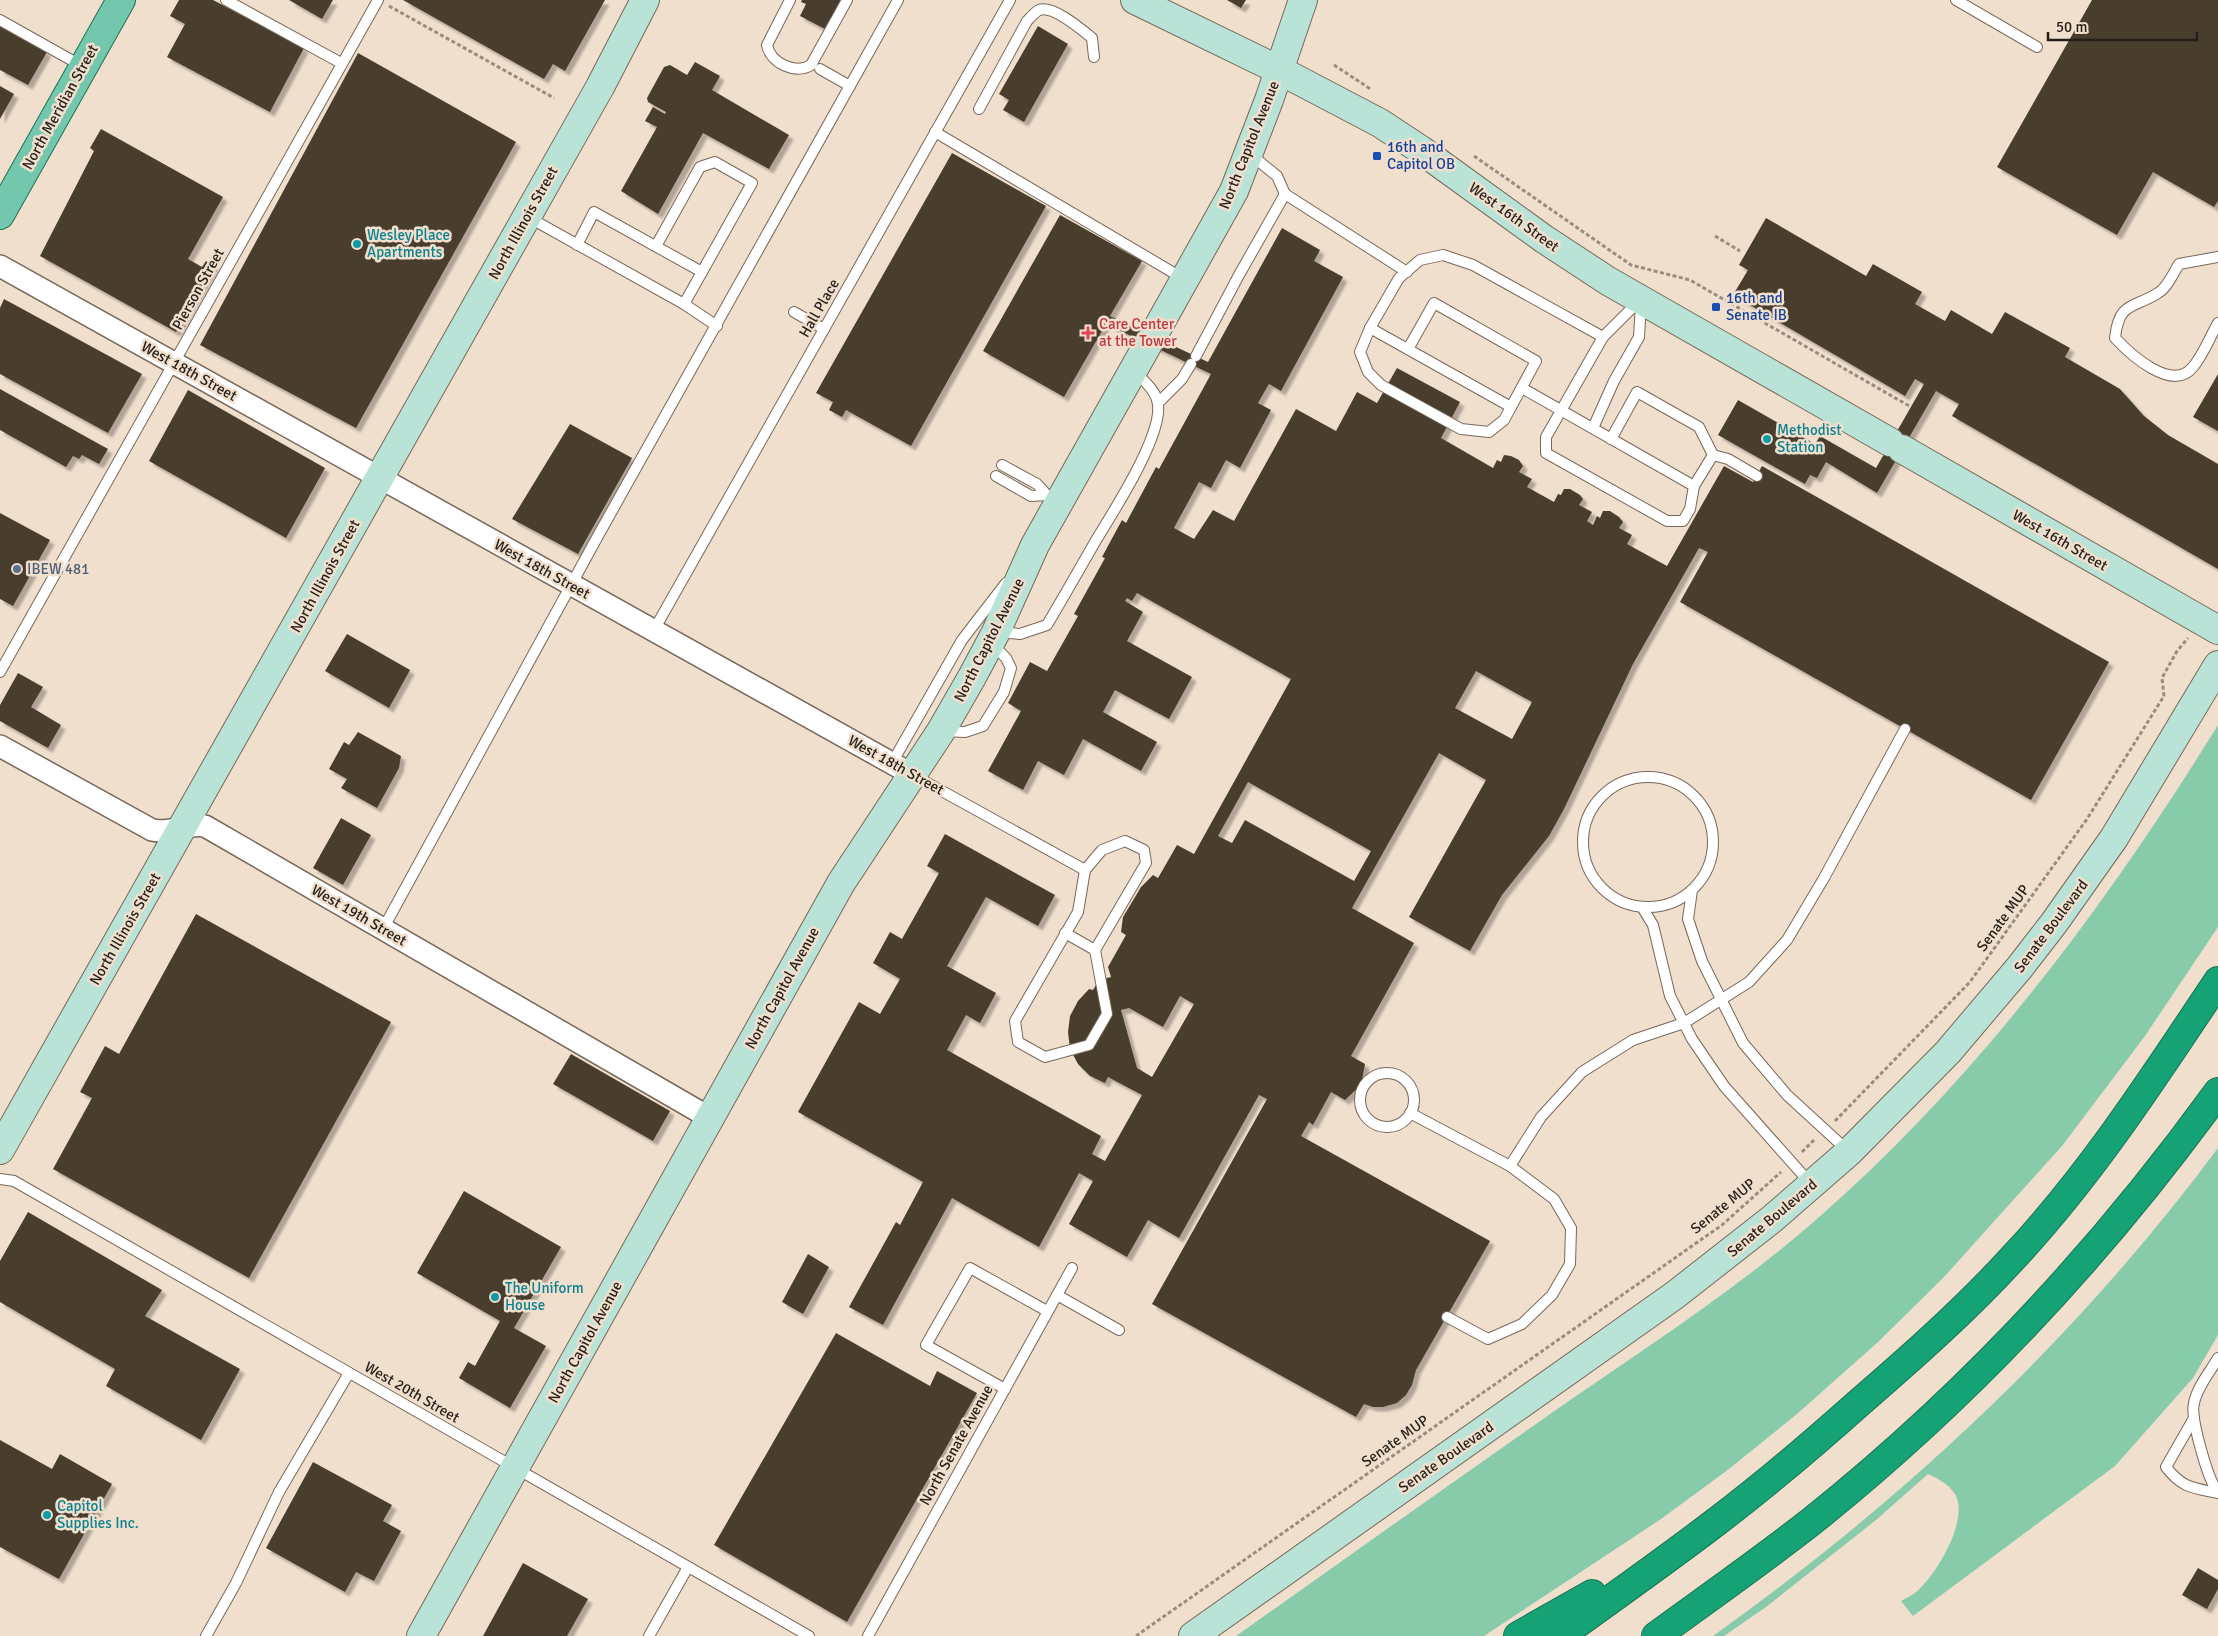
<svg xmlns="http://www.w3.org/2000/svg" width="2218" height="1636" font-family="Signika,sans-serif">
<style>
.green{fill:#87cbab}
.building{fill:#493e2e;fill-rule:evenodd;filter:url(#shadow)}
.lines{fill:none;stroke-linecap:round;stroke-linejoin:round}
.lane-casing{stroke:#776859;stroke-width:12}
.street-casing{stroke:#776859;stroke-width:24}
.secondary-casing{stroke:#776859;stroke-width:30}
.primary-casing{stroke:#1b7455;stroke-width:30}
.highway-casing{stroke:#1b7455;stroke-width:30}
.path{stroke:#998c80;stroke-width:3;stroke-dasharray:4 2.5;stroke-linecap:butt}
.lane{stroke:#fff;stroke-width:10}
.street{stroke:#fff;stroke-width:21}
.secondary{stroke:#b9e3d6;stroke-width:28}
.primary{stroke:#73c7ac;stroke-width:28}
.highway{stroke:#15a275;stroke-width:28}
.transit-dot{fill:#1a4fb4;stroke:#f1dfce;stroke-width:2}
.culture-dot{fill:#0f9aa8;stroke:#f1dfce;stroke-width:2}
.health-dot{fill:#e0444e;stroke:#f1dfce;stroke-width:2}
.service-dot{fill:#5c6f8a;stroke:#f1dfce;stroke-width:2}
.labels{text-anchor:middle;stroke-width:5;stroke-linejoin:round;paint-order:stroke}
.street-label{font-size:15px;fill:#251f19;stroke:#f1dfce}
.transit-label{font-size:15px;fill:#164399;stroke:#f1dfce;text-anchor:start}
.culture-label{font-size:15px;fill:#0d838f;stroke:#f1dfce;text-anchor:start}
.health-label{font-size:15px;fill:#be3a42;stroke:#f1dfce;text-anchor:start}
.service-label{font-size:15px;fill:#4e5e75;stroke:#f1dfce;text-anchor:start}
</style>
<defs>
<filter id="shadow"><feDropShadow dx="4.5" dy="4.5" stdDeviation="1" flood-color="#0004"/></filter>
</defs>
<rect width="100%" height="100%" fill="#f1dfce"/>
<g class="green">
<path d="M2218 725V927L2145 1036 2062 1146 1944 1277 1877 1343 1797 1414 1729 1469 1661 1519 1484 1636H1236C1342 1561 1447 1486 1553 1412 1642 1350 1735 1291 1817 1219 1978 1078 2106 906 2218 725Z"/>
<path d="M2218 1148V1335L2193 1378 2115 1466 1913 1616 1901 1601C1906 1598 1911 1596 1915 1593 1935 1577 1970 1520 1955 1494 1948 1484 1939 1479 1928 1474L1876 1520 1766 1607 1724 1636H1713C1905 1499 2077 1338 2218 1148Z"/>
</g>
<g class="building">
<polygon points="179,0 213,0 304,48 270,112 167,57 185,24 170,16"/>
<polygon points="289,0 333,0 322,19"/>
<polygon points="403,0 605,0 565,71 553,64 544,79"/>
<polygon points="802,0 842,0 825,29 800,16 806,4 801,2"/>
<polygon points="1227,0 1246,0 1241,8"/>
<polygon points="2092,0 2218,0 2218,201 2214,207 2153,172 2117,235 1997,167"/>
<polygon points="0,26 47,52 28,85 0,70"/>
<polygon points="1038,26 1068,44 1024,122 1003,110 1009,100 999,94"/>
<polygon points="358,53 516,142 356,428 200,345"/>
<polygon points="695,62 720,76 712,90 789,135 769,169 703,133 658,214 621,191 657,127 645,121 653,107 665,114 666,112 648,102 647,98 664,67 670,65 687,75"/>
<polygon points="0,86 14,94 0,119"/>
<polygon points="101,129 223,197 188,259 202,267 206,261 214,265 176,332 40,256 94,151 90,148"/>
<polygon points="952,153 1046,206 911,446 846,410 842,417 829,410 833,402 816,393"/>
<path d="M1060 215 1142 261 1110 316 1208 362 1282 228 1320 250 1314 261 1343 277 1281 391 1269 384 1258 403 1271 410 1240 468 1226 460 1211 488 1199 482 1174 528 1194 539 1213 510 1234 521 1296 409 1336 431 1357 392 1377 403 1397 368 1460 402 1441 438 1493 468 1497 460 1501 462 1504 455 1511 456 1519 460 1523 466 1519 472 1532 479 1527 487 1554 502 1558 494 1561 495 1564 489H1570L1580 495 1583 499 1579 505 1592 512 1587 521 1593 525 1597 516 1600 518 1603 511H1610L1619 517 1623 522 1619 528 1632 535 1627 544 1667 566 1724 466 1753 482 1762 466 2109 662 2031 800 1680 602 1708 552 1699 548 1633 664 1564 809 1549 836 1502 895 1470 951 1409 917 1486 780 1439 753 1352 908 1414 943 1351 1056 1365 1064 1361 1085 1345 1100 1331 1092 1313 1125 1309 1122 1301 1136 1490 1241 1416 1370 1412 1385 1406 1395 1397 1403 1383 1407H1373L1364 1404 1356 1417 1152 1304 1267 1099 1259 1095 1179 1238 1148 1220 1127 1257 1069 1224 1093 1181 1079 1173 1039 1247 952 1198 883 1325 849 1307 896 1222 900 1225 923 1182 798 1112 859 1002 880 1014 900 979 873 963 890 932 902 939 939 873 927 866 945 834 1055 895 1038 926 986 897 947 966 996 993 980 1023 966 1015 947 1050 1101 1136 1092 1154 1105 1161 1142 1095 1108 1077 1105 1083 1090 1076 1078 1064 1070 1049 1068 1032 1070 1016 1078 1001 1089 989 1093 990 1099 980 1111 977 1108 967 1126 935 1121 932 1123 917 1141 887 1153 875 1158 878 1177 845 1194 854 1291 679 1137 593 1132 601 1127 598 1125 601 1143 612 1127 641 1192 677 1169 719 1115 690 1103 712 1157 742 1141 771 1083 739 1064 775 1038 761 1023 790 988 771 1021 711 1008 703 1030 662 1047 671 1078 616 1074 614 1105 558 1102 557 1122 520 1126 523 1156 467 1159 469 1211 374 1106 324 1064 397 983 351ZM1476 671 1532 702 1512 739 1455 708ZM1248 782 1371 851 1354 881 1245 820 1232 843 1218 836ZM1180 996 1194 1004 1152 1077 1137 1068 1121 1010 1129 1008 1163 1027Z"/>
<polygon points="1766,218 1866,276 1873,264 1922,292 1915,304 1945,321 1951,310 1992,334 2005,312 2070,348 2065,357 2120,389 2144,416 2168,435 2218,464 2218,569 1952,416 1959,404 1936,391 1877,493 1826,462 1817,478 1810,475 1805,484 1718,435 1738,400 1815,444 1820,436 1876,468 1924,384 1915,379 1905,396 1733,295 1748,270 1739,265"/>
<polygon points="4,299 142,374 108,433 0,374 0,308"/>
<polygon points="2218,374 2218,431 2193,417"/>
<polygon points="0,389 108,449 99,464 82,455 79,459 73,456 66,467 0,430"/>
<polygon points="188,390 325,468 286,538 149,461"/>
<polygon points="570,424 632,458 578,554 512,519"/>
<polygon points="0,513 50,540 13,606 0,599"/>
<polygon points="347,634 410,670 389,708 325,671"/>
<polygon points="18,673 43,687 31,707 61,725 48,748 0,721 0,705"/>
<polygon points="358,732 401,756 399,768 377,808 341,788 347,779 329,769 344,742 349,745"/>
<polygon points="341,818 371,835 343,885 313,868"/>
<polygon points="196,914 391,1022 249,1278 53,1169 92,1098 80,1092 105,1046 119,1054"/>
<polygon points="571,1054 670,1111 653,1141 553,1084"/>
<polygon points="464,1191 561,1247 514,1328 546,1346 510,1408 459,1378 468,1362 475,1366 500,1321 417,1273"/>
<polygon points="28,1212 162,1290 145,1316 240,1369 201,1440 106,1386 115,1369 0,1302 0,1261"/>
<polygon points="808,1254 829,1267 803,1314 782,1302"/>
<polygon points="836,1333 930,1386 937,1371 977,1393 847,1622 714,1545"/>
<polygon points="0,1440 52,1469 60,1454 112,1484 59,1579 0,1547"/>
<polygon points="313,1462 392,1505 383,1521 401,1531 374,1581 356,1572 345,1592 266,1548"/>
<polygon points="523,1563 588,1599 567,1636 483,1636"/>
<polygon points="2198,1568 2218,1580 2218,1589 2207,1609 2182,1595"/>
</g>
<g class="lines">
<g class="lane-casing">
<g id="lane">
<polyline points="226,0 341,63"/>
<path d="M790 0 767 45C770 63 796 75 811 65L847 0"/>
<polyline points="1956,0 2037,47"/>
<polyline points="0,20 82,66"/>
<polyline points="820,69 850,86"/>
<path d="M979 109 1027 21C1030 18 1035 12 1039 10 1053 5 1081 29 1092 38L1094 57"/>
<polyline points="935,132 1184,279"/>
<polyline points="1250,154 1277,176 1285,194 1407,272"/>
<polyline points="528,217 684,304"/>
<polyline points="577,245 594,212 702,272 684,304 717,326"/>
<polyline points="656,246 700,167 715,162 752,183 702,272"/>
<path d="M2218 257 2179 264C2174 272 2167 288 2158 293 2133 309 2119 301 2115 338 2130 354 2172 393 2193 367 2203 355 2210 337 2218 323"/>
<polyline points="794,312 824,329"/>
<polyline points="1370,328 1511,407"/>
<polyline points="1408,349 1434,303 1536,361 1504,420 1489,432 1461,429 1381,385 1368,372 1360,352 1370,328 1399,278 1420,260 1443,255 1473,265 1603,337"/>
<polyline points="1196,356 1239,275 1285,194"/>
<polyline points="1522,388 1694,486"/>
<polyline points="1158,403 1182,379 1191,364"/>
<polyline points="1593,428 1614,381 1639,337 1641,303"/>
<polyline points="1611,439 1637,392 1699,427 1713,455 1694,486 1690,509 1683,521 1667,521 1546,453 1546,437 1603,337 1640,300"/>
<polyline points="1713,455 1728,459 1757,476"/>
<polyline points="996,476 1031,496 1047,495 1037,484 1002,465"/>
<polyline points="654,630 1010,0"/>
<path d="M997 632 1020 634 1047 625C1063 598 1079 570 1095 542 1113 512 1162 437 1158 405 1157 391 1143 380 1134 371"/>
<polyline points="0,672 378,0"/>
<polyline points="944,731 965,732 983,726 1004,692 1011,668 1006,658 992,644"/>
<polyline points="892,763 962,640 1006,583"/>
<polyline points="913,775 1085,870"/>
<circle cx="1648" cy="842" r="65"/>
<polygon points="1125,841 1144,850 1146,863 1095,950 1107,1014 1089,1045 1045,1057 1018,1042 1015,1021 1078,912 1085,870 1102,850"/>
<polyline points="1692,890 1688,919 1702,961 1743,1043 1787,1095 1848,1151"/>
<polyline points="1642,907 1653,925 1670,996 1692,1039 1724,1086 1810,1183"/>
<polyline points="383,929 599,534 898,0"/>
<polyline points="1065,933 1095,950"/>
<circle cx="1387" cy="1100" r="27"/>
<polyline points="1410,1113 1510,1166 1554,1199 1571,1228 1570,1264 1552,1295 1522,1324 1488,1339 1447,1317"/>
<polyline points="1510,1166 1541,1117 1582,1072 1633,1040 1684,1023 1749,982 1787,940 1824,878 1905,729"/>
<polyline points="0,1179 14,1181 809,1636"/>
<polyline points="1057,1295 1119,1330"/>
<path d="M2218 1358C2210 1372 2197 1387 2194 1403 2190 1417 2208 1481 2218 1492"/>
<polyline points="1005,1389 926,1345 970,1268 1047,1311"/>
<path d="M2194 1418 2166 1467C2182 1488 2193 1488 2218 1493"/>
<polyline points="206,1636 236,1583 279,1492 349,1373"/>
<polyline points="649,1636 688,1567"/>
<polyline points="868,1636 1072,1268"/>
</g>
</g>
<g class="street-casing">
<g id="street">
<polyline points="0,266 913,775"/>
<path d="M0 746 152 830C170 834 187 823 205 826L710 1118"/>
</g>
</g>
<g class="secondary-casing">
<g id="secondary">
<polyline points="1135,0 1279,70 1380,123 1421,150 1544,239 1608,281 1890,442"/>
<polyline points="1153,336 1234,191 1269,100 1303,0"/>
<polyline points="1902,449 2218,630"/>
<polyline points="0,1150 600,87 645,0"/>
<polyline points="421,1636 841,883 941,731 972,677 996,632 1035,545 1148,344"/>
<polyline points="1193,1636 1675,1295 1772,1219 1849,1152 1948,1052 2020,967 2054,923 2114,838 2218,665"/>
</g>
</g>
<g class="primary-casing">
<polyline id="primary" points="0,215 121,0"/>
</g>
<g class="highway-casing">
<g id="highway">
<polyline points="1518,1636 1592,1594"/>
<path d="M1560 1636C1612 1598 1665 1561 1716 1522 1766 1484 1813 1444 1860 1402 1912 1357 1964 1311 2011 1260 2090 1176 2154 1077 2218 981"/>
<path d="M1656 1636C1708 1598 1761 1561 1812 1521 1966 1398 2102 1252 2218 1092"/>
</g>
</g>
<g class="path">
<polyline points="389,6 554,98"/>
<polyline points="1334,65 1372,90"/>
<polyline points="1474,156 1631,265 1690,280 1911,407"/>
<polyline points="1715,236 1740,251"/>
<polyline points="1835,1121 1970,982 2087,819 2164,696 2162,678 2177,651 2188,638"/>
<polyline points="1802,1152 1815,1139"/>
<polyline points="1136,1636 1722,1225 1781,1172"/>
</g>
<use href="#lane" class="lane"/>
<use href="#street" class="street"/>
<use href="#secondary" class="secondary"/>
<use href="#primary" class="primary"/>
<use href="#highway" class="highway"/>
</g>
<g class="transit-dot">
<rect x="1372" y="151" width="10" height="10" rx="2.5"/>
<rect x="1711" y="302" width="10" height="10" rx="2.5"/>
</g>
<g class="culture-dot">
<circle cx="357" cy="244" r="5"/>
<circle cx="1767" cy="439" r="5"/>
<circle cx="495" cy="1297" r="5"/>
<circle cx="47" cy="1515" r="5"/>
</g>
<path class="health-dot" d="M1085.5 325.5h5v5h5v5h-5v5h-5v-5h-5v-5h5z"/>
<circle class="service-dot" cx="17" cy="569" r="5"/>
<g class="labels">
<g class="street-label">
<text transform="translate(60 107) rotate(-61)" y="5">North Meridian Street</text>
<text transform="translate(1249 145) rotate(-68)" y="5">North Capitol Avenue</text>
<text transform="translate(1514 217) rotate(36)" y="5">West 16th Street</text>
<text transform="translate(523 223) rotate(-61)" y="5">North Illinois Street</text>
<text transform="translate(198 289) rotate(-61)" y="5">Pierson Street</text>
<text transform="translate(819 308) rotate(-60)" y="5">Hall Place</text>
<text transform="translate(189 371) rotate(29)" y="5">West 18th Street</text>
<text transform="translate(2060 540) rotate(30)" y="5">West 16th Street</text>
<text transform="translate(542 569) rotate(29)" y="5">West 18th Street</text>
<text transform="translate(325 576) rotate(-61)" y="5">North Illinois Street</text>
<text transform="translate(989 640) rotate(-63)" y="5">North Capitol Avenue</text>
<text transform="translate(896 765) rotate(29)" y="5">West 18th Street</text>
<text transform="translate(359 915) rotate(30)" y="5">West 19th Street</text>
<text transform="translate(2003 918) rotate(-54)" y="5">Senate MUP</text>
<text transform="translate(2051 926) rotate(-53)" y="5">Senate Boulevard</text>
<text transform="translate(125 929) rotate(-60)" y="5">North Illinois Street</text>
<text transform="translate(782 988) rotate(-61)" y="5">North Capitol Avenue</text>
<text transform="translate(1723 1206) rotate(-39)" y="5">Senate MUP</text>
<text transform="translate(1772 1218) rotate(-40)" y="5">Senate Boulevard</text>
<text transform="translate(585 1342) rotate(-61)" y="5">North Capitol Avenue</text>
<text transform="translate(412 1392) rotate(30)" y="5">West 20th Street</text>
<text transform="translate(1395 1441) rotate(-35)" y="5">Senate MUP</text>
<text transform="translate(956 1445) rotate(-61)" y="5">North Senate Avenue</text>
<text transform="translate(1446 1457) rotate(-35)" y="5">Senate Boulevard</text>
</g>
<g class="transit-label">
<text x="1387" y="152">16th and<tspan x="1387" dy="17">Capitol OB</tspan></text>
<text x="1726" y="303">16th and<tspan x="1726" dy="17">Senate IB</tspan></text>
</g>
<g class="culture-label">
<text x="367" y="240">Wesley Place<tspan x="367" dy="17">Apartments</tspan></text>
<text x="1777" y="435">Methodist<tspan x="1777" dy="17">Station</tspan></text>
<text x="505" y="1293">The Uniform<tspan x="505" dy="17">House</tspan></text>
<text x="57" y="1511">Capitol<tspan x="57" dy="17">Supplies Inc.</tspan></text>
</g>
<g class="health-label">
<text x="1099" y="329">Care Center<tspan x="1099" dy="17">at the Tower</tspan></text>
</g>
<g class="service-label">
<text x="27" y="574">IBEW 481</text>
</g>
</g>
<path d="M2048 32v8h149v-8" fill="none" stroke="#251f19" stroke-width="2.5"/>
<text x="2056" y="32" font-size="15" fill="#251f19" stroke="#f1dfce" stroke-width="4" paint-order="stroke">50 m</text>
</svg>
